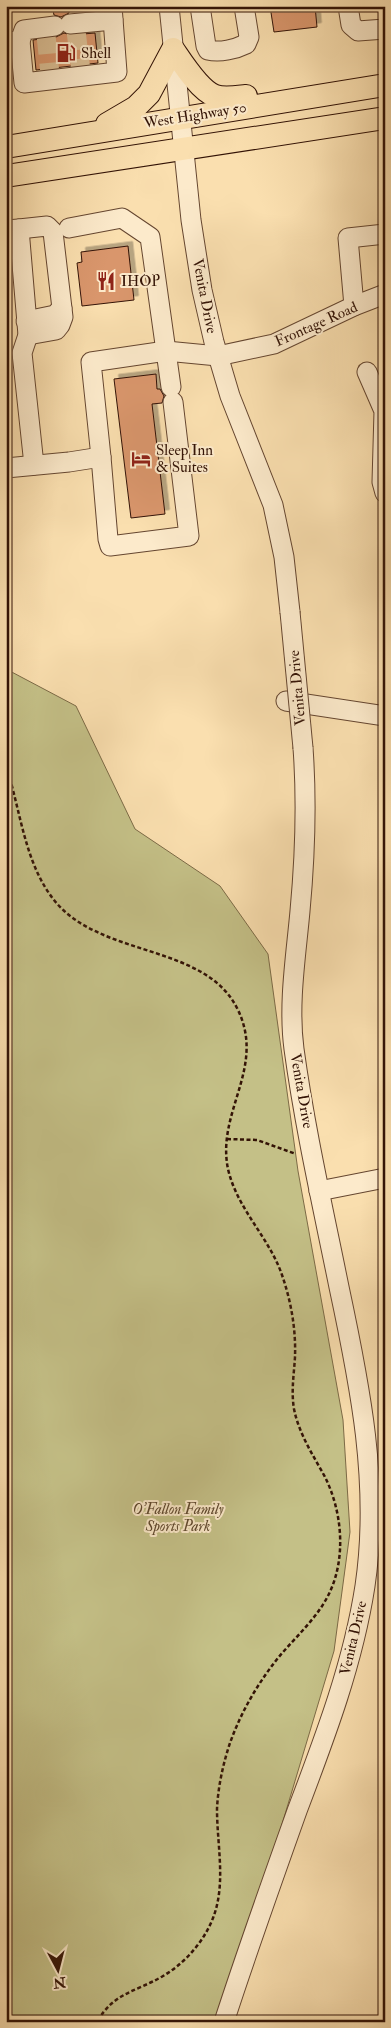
<svg xmlns="http://www.w3.org/2000/svg" width="391" height="2028" font-family="'IM FELL Double Pica',serif">
<style>
.green{fill:#c4c087;stroke:#7c6a46}
.building{fill:#d9966c;stroke:#331306;filter:url(#shadow)}
.lines{fill:none;stroke-linecap:round;stroke-linejoin:round}
.minor-tunnel{stroke:#dcc096;stroke-width:19;stroke-dasharray:19 9;stroke-linecap:butt}
.minor-casing{stroke:#654630;stroke-width:21}
.major-casing{stroke:#331306;stroke-width:24}
.path{stroke:#331306;stroke-width:2.5;stroke-dasharray:4 2.5;stroke-linecap:butt}
.minor{stroke:#fceacb;stroke-width:19}
.major{stroke:#fadfaf;stroke-width:22}
.minor-bridge-casing{stroke:#654630;stroke-width:21;stroke-linecap:butt}
.minor-bridge{stroke:#fceacb;stroke-width:19}
.labels{text-anchor:middle;stroke-width:4;stroke-linejoin:round;paint-order:stroke}
.poi-label{font-size:15px;fill:#331306;stroke:#fceacb;text-anchor:start}
.street-label{font-size:15px;fill:#331306;stroke:#fceacb}
.park-label{font-size:15px;font-style:italic;fill:#5e472d;stroke:#fceacb}
</style>
<defs>
<filter id="shadow"><feDropShadow dx="4.5" dy="-4.5" stdDeviation="0" flood-color="#0004"/></filter>
</defs>
<rect width="100%" height="100%" fill="#fadfaf"/>
<filter id="stains"><feTurbulence type="fractalNoise" baseFrequency=".004" numOctaves="4"/><feColorMatrix values="0 0 0 0 .2 0 0 0 0 .09 0 0 0 0 .02 0 0 0 .5 -.17"/></filter>
<radialGradient id="worn" r=".72"><stop offset=".6" stop-color="#630" stop-opacity="0"/><stop offset="1" stop-color="#630" stop-opacity=".3"/></radialGradient>
<polygon class="green" points="6,669 76,706 135,829 220,886 268,954 298,1171 343,1420 350,1532 334,1651 280,1831 216,2022 6,2022"/>
<g class="building">
<polygon points="52,6 68,6 69,13 61,17 54,15"/>
<polygon points="270,6 315,6 317,27 274,32"/>
<polygon points="64,33 71,35 95,33 98,63 36,70 33,40 56,37"/>
<polygon points="128,246 134,300 82,306 77,263 82,262 81,252"/>
<polygon points="156,374 157,389 160,389 164,396 162,403 152,404 165,514 131,518 114,379"/>
</g>
<g class="lines">
<g class="minor-tunnel">
<polyline points="76,31 81,71"/>
<polyline points="46,35 50,74"/>
</g>
<g class="minor-casing">
<g id="minor">
<polyline points="169,6 191,220 202,290 214,342 230,396 273,505 284,557 290,612"/>
<path d="M200 6 206 46 208 50C220 53 236 49 246 44L249 37 244 6"/>
<polyline points="348,6 351,25 358,31 385,29"/>
<polyline points="70,24 113,20"/>
<polyline points="20,41 24,30 55,26"/>
<polyline points="6,42 20,41 24,83 117,72 112,6"/>
<polyline points="69,228 122,218 150,237 171,387"/>
<polyline points="19,229 47,226 53,232 63,317 60,325 56,330 28,335"/>
<polyline points="6,230 19,229 28,335 22,353 34,465"/>
<polyline points="354,306 348,238 385,234"/>
<polyline points="26,321 55,315 62,308"/>
<polyline points="367,372 384,411 382,482 385,493"/>
<polyline points="101,457 91,362 166,351 218,356 274,344 354,306 385,294"/>
<polyline points="6,468 69,462 101,457 108,539 110,546 189,536 173,402"/>
<polyline points="286,701 385,716"/>
<polyline points="319,1191 385,1178"/>
<path d="M224 2022C247 1951 272 1881 297 1811 325 1737 353 1664 365 1586 380 1485 360 1385 339 1287 323 1208 305 1129 294 1049 288 1004 296 956 300 911 305 857 307 802 303 748"/>
</g>
</g>
<g class="major-casing">
<g id="major">
<path d="M107 124 136 107 149 94 173 49C182 62 199 90 215 96 224 99 236 97 246 96"/>
<polyline points="6,147 385,85"/>
<polyline points="6,176 385,118"/>
</g>
</g>
<g class="path">
<path d="M6 766C21 811 24 862 54 900 100 958 204 943 237 1008 267 1067 216 1111 228 1169 237 1209 269 1237 282 1275 291 1301 296 1329 295 1357 294 1374 291 1391 294 1409 299 1434 313 1455 325 1477 341 1509 346 1552 332 1587 321 1615 297 1635 278 1658 258 1683 241 1712 230 1743 223 1764 218 1787 217 1809 217 1849 228 1890 209 1927 199 1947 182 1965 163 1976 136 1992 114 1992 97 2022"/>
<polyline points="227,1139 257,1140 296,1154"/>
</g>
<use href="#minor" class="minor"/>
<use href="#major" class="major"/>
<g class="minor-bridge-casing">
<polyline id="minor-bridge" points="290,612 303,748"/>
</g>
<use href="#minor-bridge" class="minor-bridge"/>
</g>
<defs>
<g id="fuel-bare" transform="scale(1.5)"><path d="M-5.5-6h7V0h2V4h1.3V-2.5L3-4.5l.8-.8L6-3V5H2.5V1h-1V6h-7ZM-4.2-4.7v3.2H.2V-4.7Z" fill="#8f2418" stroke="#fceacb" stroke-width="2.5" paint-order="stroke"/></g>
<g id="restaurant-bare" transform="scale(1.5)"><path d="M-5-6h1v4h1v-4h1v4h1v-4h1v5L-1.5 .5V6h-2V.5L-5-1ZM5-6V6H3V1.5H1.5Q1.5-4 5-6Z" fill="#8f2418" stroke="#fceacb" stroke-width="2.5" paint-order="stroke"/></g>
<g id="hotel-bare" transform="scale(1.5)"><path d="M-6-4.5h1.5V1H6V5H4.5V3h-9V5H-6ZM-4 0a1.8 1.8 0 1 1 3.6 0ZM.5 0V-2.5h3Q6-2.5 6 0Z" fill="#8f2418" stroke="#fceacb" stroke-width="2.5" paint-order="stroke"/></g>
</defs>
<g fill-rule="evenodd">
<use href="#fuel-bare" x="66" y="53"/>
<use href="#restaurant-bare" x="106" y="281"/>
<use href="#hotel-bare" x="141" y="459"/>
</g>
<g class="labels">
<g class="poi-label">
<text x="81" y="58">Shell</text>
<text x="121" y="286">IHOP</text>
<text x="156" y="455">Sleep Inn<tspan x="156" dy="17">&amp; Suites</tspan></text>
</g>
<g class="street-label">
<text transform="translate(195 115) rotate(-9)" y="5">West Highway 50</text>
<text transform="translate(205 296) rotate(79)" y="5">Venita Drive</text>
<text transform="translate(316 324) rotate(-24)" y="5">Frontage Road</text>
<text transform="translate(297 688) rotate(-95)" y="5">Venita Drive</text>
<text transform="translate(302 1091) rotate(80)" y="5">Venita Drive</text>
<text transform="translate(353 1638) rotate(-77)" y="5">Venita Drive</text>
</g>
<g class="park-label">
<text x="178" y="1514">O'Fallon Family<tspan x="178" dy="17">Sports Park</tspan></text>
</g>
</g>
<rect width="391" height="2028" fill="none" stroke="#fadfaf" stroke-width="25"/>
<rect x="8" y="8" width="376" height="2013" fill="none" stroke="#331306" stroke-width="2.5"/>
<rect x="12" y="12" width="366" height="2003" fill="none" stroke="#331306"/>
<g transform="translate(58 1970) rotate(173)" stroke="#fceacb" stroke-width="4" paint-order="stroke">
<path d="M0-4L9 19L0 12L-9 19Z" fill="#331306"/>
<text y="-8" font-size="14" font-weight="bold" text-anchor="middle" fill="#331306">N</text>
</g>
<rect width="100%" height="100%" filter="url(#stains)"/>
<rect width="100%" height="100%" fill="url(#worn)"/>
</svg>
